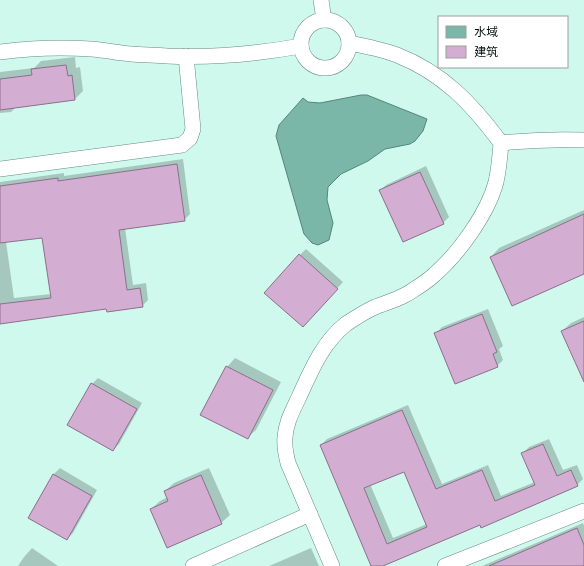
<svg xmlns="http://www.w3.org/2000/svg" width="584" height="566" font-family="Barlow,'Noto Sans SC',sans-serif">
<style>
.water{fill:#7ab7a8;stroke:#568579}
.shadow{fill:#0003;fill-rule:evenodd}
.building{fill:#d4add2;stroke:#8a7189;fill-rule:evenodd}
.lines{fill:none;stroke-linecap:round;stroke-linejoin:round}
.lane-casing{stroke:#648b81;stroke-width:16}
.lane{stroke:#fff;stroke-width:15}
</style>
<rect width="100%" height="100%" fill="#d0f9ee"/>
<polygon class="water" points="361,95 367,95 427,119 423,131 415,141 410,144 385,149 368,161 341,174 328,187 327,200 333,223 329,240 318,245 312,243 304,234 276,136 279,125 303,98 308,102 320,103"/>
<g class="shadow">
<polygon points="75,57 76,68 80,67 83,91 75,99 16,107 11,112 0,113 0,72 34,68 41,61"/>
<path d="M183 159 190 214 184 220 125 228 133 285 146 283 148 300 142 306 107 308 0 323V182L64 173V176ZM43 237 51 294 14 298 6 242Z"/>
<polygon points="426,166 449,217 443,223 380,191 386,185"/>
<polygon points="584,210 584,270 491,257 499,248"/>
<polygon points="306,249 343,282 309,320 300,255"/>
<polygon points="488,309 503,346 499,349 503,360 497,366 436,333 442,327"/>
<polygon points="584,317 584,372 562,331 571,323"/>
<polygon points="235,358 281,382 256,430 247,438 227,367"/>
<polygon points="98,378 142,403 119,444 113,450 92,384"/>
<path d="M408 405 442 484 488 465 501 496 535 482 523 453 529 447 549 439 563 470 577 465 583 479 577 485 481 524 381 566H372L321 445 327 439ZM404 470 427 524 393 538 370 484Z"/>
<polygon points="60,468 97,490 73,533 67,539 29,518 54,474"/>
<polygon points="209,468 230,515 221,523 151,509 160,501 168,497 165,491 174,483"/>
<polygon points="583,523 584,526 584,566 482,566"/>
<polygon points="32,548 58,566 18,566 24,557"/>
<polygon points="311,548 319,566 269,566"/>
</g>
<g class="building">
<polygon points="66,65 68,76 72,75 75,100 0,110 0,79 32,75 31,69"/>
<polygon points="177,164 185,221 119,230 127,290 140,288 143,307 107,312 106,309 0,324 0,304 51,298 42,238 0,243 0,186 58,178 58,181"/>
<polygon points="420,172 444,224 403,242 379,190"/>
<polygon points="584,214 584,274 512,306 490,257"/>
<polygon points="299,254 338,289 303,327 264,293"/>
<polygon points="482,314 497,352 493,354 498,367 455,384 434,333"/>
<polygon points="584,321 584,382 561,331"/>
<polygon points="226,366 273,390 248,439 200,415"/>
<polygon points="91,383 137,409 113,451 67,425"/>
<path d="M402 410 436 489 482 470 495 501 535 485 521 453 543 444 557 476 571 470 578 486 481 528 480 525 383 566H371L320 445ZM404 472 427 527 387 544 364 488Z"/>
<polygon points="53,474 92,496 67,540 28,518"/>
<polygon points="201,475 222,524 167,548 150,509 168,501 164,491"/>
<polygon points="577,528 584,545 584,566 489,566"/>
</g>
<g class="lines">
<g class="lane-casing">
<g id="lane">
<polyline points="321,0 324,20"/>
<circle cx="325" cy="44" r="24"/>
<path d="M0 52C30 48 61 47 91 49 105 50 118 53 131 54 143 55 155 55 167 56 212 58 257 54 301 46"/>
<path d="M501 143C529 140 556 139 584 140"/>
<polyline points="0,169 182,145 190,138 193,129 186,56"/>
<polyline points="193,566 310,514"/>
<path d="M332 566 288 463C286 455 284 446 285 437 286 422 293 410 299 397 311 371 322 343 346 324 355 318 364 312 375 307 385 303 396 300 405 295 410 293 414 289 418 287 424 283 430 279 435 274 459 253 488 213 496 182 499 169 500 156 501 143 472 104 443 73 397 55 381 49 365 46 349 43"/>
<polyline points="445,566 584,511"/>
</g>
</g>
<use href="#lane" class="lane"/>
</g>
<rect x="438" y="16" width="130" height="52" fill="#ffffff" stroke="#9a9f9e"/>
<rect x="446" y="26" width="20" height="12" fill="#7ab7a8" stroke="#9a9f9e"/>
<text x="474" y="36" font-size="12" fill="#020f0c">水域</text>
<rect x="446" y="46" width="20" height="12" fill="#d4add2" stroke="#9a9f9e"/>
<text x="474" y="56" font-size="12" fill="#020f0c">建筑</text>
</svg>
